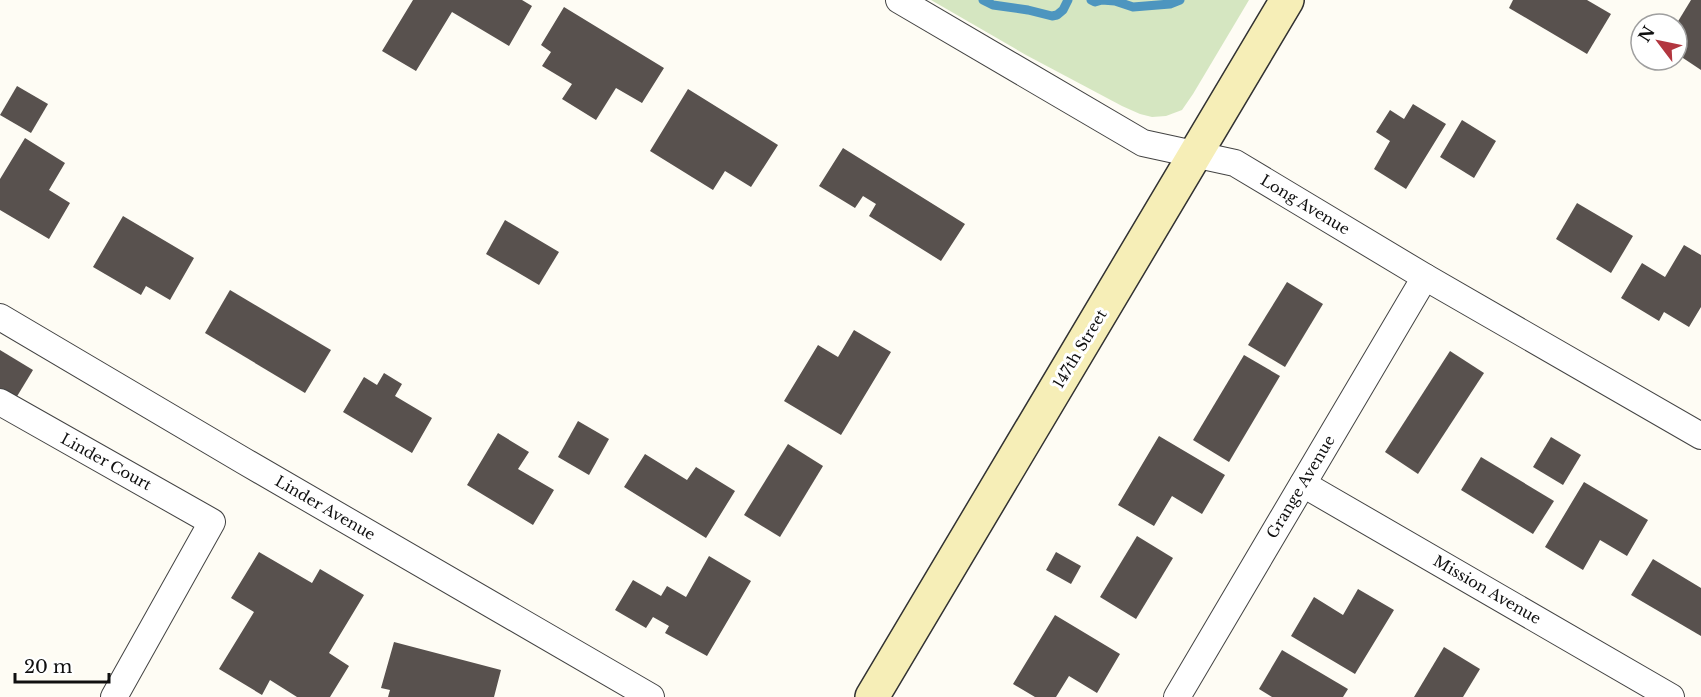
<svg xmlns="http://www.w3.org/2000/svg" width="1701" height="697" font-family="'Libre Baskerville',serif">
<style>
.green{fill:#d5e6c1}
.lines{fill:none;stroke-linecap:round;stroke-linejoin:round}
.stream{stroke:#4d95bf;stroke-width:9}
.building{fill:#58514e}
.minor-casing{stroke:#434343;stroke-width:28}
.secondary-casing{stroke:#323232;stroke-width:36}
.minor{stroke:#fff;stroke-width:26}
.secondary{stroke:#f6eeb7;stroke-width:33}
.labels{text-anchor:middle;stroke-width:6;stroke-linejoin:round;paint-order:stroke}
.street-label{font-size:15px;fill:#101010;stroke:#fff}
</style>
<rect width="100%" height="100%" fill="#fefcf4"/>
<polygon class="green" points="931,0 1249,0 1193,94 1182,110 1166,116 1152,117 1140,114 1122,106 1026,55"/>
<g class="lines">
<g class="stream">
<polyline points="983,0 993,5 1028,10 1052,16 1057,15 1063,10 1068,0"/>
<polyline points="1091,0 1095,2 1102,0 1115,1 1133,7 1170,4 1180,0"/>
</g>
</g>
<g class="building">
<polygon points="413,0 522,0 532,6 509,46 452,12 416,71 382,51"/>
<polygon points="1513,0 1587,0 1611,14 1587,54 1509,8"/>
<polygon points="1691,0 1701,0 1701,70 1677,54 1677,23"/>
<polygon points="564,7 664,68 642,103 616,88 596,120 562,99 572,84 542,66 551,52 541,45"/>
<polygon points="17,86 48,104 31,133 0,115"/>
<polygon points="688,89 778,145 751,187 725,171 713,190 650,151"/>
<polygon points="1413,104 1446,124 1406,189 1374,169 1390,141 1376,132 1390,110 1404,119"/>
<polygon points="1462,120 1496,141 1474,178 1440,157"/>
<polygon points="25,138 65,163 49,190 70,203 49,239 0,210 0,179"/>
<polygon points="843,148 965,224 941,261 869,216 876,204 863,196 855,208 819,186"/>
<polygon points="1577,203 1633,236 1611,273 1556,239"/>
<polygon points="123,216 194,258 170,300 146,286 141,295 93,267"/>
<polygon points="505,220 559,252 539,285 486,254"/>
<polygon points="1684,245 1701,255 1701,307 1689,327 1664,312 1659,321 1621,298 1642,263 1665,277"/>
<polygon points="1287,282 1323,304 1285,367 1248,345"/>
<polygon points="230,290 331,350 305,393 205,333"/>
<polygon points="854,330 891,352 841,435 784,401 818,345 838,357"/>
<polygon points="0,350 33,370 16,398 0,388"/>
<polygon points="1450,351 1484,373 1418,474 1385,452"/>
<polygon points="1244,355 1280,376 1229,462 1193,440"/>
<polygon points="384,373 402,384 395,396 432,418 412,453 343,412 364,377 377,385"/>
<polygon points="578,421 609,439 589,475 558,457"/>
<polygon points="498,433 529,452 518,469 554,490 533,525 467,485"/>
<polygon points="1159,436 1225,475 1202,514 1172,496 1154,526 1118,505"/>
<polygon points="1551,437 1581,455 1563,485 1533,467"/>
<polygon points="788,444 823,466 780,537 744,515"/>
<polygon points="645,454 687,480 696,467 735,491 706,538 624,487"/>
<polygon points="1481,457 1554,501 1533,534 1461,490"/>
<polygon points="1584,482 1648,520 1627,556 1600,540 1583,570 1545,547"/>
<polygon points="1137,536 1173,558 1136,619 1100,597"/>
<polygon points="259,552 312,583 320,569 364,595 329,653 349,666 330,697 297,697 270,680 262,695 219,669 254,612 231,598"/>
<polygon points="1056,552 1081,566 1071,584 1046,570"/>
<polygon points="709,556 751,581 707,656 665,633 669,626 653,617 646,628 615,610 633,580 661,596 667,586 686,597"/>
<polygon points="1653,559 1701,588 1701,636 1631,595"/>
<polygon points="1358,589 1394,610 1355,674 1291,636 1314,597 1343,615"/>
<polygon points="1055,615 1120,654 1097,693 1069,676 1056,697 1035,697 1013,684"/>
<polygon points="394,642 501,670 494,697 388,697 390,690 381,688"/>
<polygon points="1444,647 1480,669 1463,697 1414,697"/>
<polygon points="1282,650 1348,689 1343,697 1272,697 1259,689"/>
</g>
<g class="lines">
<g class="minor-casing">
<g id="minor">
<polyline points="899,0 1143,143 1235,163 1425,277 1701,436"/>
<polyline points="0,317 244,461 651,697"/>
<polyline points="0,402 212,522 114,697"/>
<polyline points="1303,484 1671,697"/>
<polyline points="1177,697 1425,277"/>
</g>
</g>
<g class="secondary-casing">
<polyline id="secondary" points="872,697 1287,0"/>
</g>
<use href="#minor" class="minor"/>
<use href="#secondary" class="secondary"/>
</g>
<g class="labels">
<g class="street-label">
<text transform="translate(1305 205) rotate(31)" y="5">Long Avenue</text>
<text transform="translate(1080 349) rotate(-59)" y="5">147th Street</text>
<text transform="translate(106 462) rotate(29)" y="5">Linder Court</text>
<text transform="translate(1301 487) rotate(-59)" y="5">Grange Avenue</text>
<text transform="translate(325 508) rotate(30)" y="5">Linder Avenue</text>
<text transform="translate(1487 590) rotate(30)" y="5">Mission Avenue</text>
</g>
</g>
<g transform="translate(1659 42) rotate(302)"><circle r="28" fill="#ffffff" stroke="#9f9f9f" stroke-width="1.5"/>
<path d="M0-4.5L10 22L0 15L-10 22Z" fill="#b2363f"/>
<text y="-9" font-size="16" font-weight="bold" text-anchor="middle" fill="#101010">N</text>
</g>
<path d="M15 673v9h94v-9" fill="none" stroke="#101010" stroke-width="3"/>
<text x="24" y="673" font-size="18" fill="#101010" stroke="#ffffff" stroke-width="4.5" paint-order="stroke">20 m</text>
</svg>
